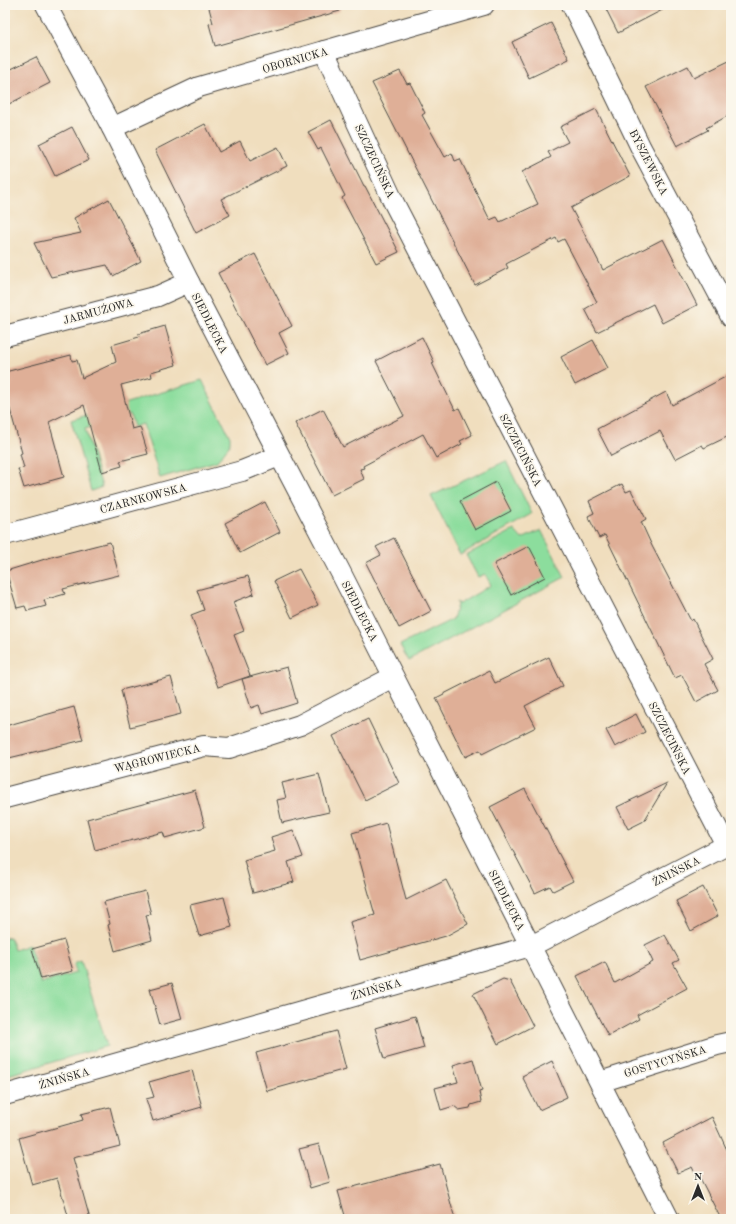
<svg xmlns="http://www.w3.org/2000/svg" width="736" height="1224" font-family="'Old Standard TT',serif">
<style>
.green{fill:#8cdd9d;stroke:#5c8464}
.building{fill:#dfaf97}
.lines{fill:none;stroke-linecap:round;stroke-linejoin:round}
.minor-casing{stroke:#494641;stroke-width:22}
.minor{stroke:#fff;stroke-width:20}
.labels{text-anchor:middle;stroke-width:3.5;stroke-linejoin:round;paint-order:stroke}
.street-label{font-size:11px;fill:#2b2b2b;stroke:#fbf7ec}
</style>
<rect width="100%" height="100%" fill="#fbf7ec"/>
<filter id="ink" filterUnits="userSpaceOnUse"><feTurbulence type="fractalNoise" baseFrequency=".025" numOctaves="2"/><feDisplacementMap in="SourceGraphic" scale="8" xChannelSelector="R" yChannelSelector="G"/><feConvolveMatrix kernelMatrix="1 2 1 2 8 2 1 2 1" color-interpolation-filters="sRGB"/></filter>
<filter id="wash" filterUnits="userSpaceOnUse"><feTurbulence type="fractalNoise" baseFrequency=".012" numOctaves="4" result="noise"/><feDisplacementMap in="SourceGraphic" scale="16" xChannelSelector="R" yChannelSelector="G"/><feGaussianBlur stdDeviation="0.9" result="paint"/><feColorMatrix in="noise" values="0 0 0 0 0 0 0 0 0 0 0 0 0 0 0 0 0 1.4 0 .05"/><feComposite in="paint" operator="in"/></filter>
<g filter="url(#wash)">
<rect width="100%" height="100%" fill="#f0debe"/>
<g class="green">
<polygon points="202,380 230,437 230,442 229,446 217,461 160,478 143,424 134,427 130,414 85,429 102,487 91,491 71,420"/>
<polygon points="506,461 532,514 460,555 431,496"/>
<polygon points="514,530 522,539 541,530 565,577 409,661 400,645 453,619 457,605 456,602 459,604 491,585 485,574 478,577 466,555"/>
<polygon points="10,937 14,950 29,945 41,983 76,973 74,964 81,961 107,1046 5,1076 5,938"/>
</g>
<g id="blocks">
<g class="building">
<polygon points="220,5 339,5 340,11 215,46 209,24 213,23 209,8"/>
<polygon points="604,5 672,5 618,33"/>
<polygon points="551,23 569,59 529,78 512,42"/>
<polygon points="36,57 50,83 5,106 5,72"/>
<polygon points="731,60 731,114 706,128 708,130 677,146 646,87 688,66 694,78"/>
<polygon points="400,71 407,84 410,83 425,113 422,115 445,157 452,153 455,161 460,159 490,220 497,217 500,222 538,204 522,172 551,157 548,152 568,142 560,127 596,109 630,176 571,208 582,229 603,270 663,239 697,305 662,323 653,304 597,332 585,309 597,302 564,239 558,242 556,238 506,264 508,268 475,285 372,83"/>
<polygon points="331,120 364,186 365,186 399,252 376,263 342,198 345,196 321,148 318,150 308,132"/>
<polygon points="205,124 219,152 240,141 250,161 278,147 287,166 221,199 230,215 196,233 155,150"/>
<polygon points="72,127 89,160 55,176 39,144"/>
<polygon points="109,199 141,261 113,276 107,265 51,277 34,243 81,233 74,218"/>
<polygon points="255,254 292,326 279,333 289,353 265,365 218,273"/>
<polygon points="165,326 176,365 151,372 152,377 121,385 132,429 140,427 148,454 120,461 122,466 102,472 84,405 49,422 64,477 24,488 18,469 24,468 20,454 22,453 8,402 5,403 5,372 71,355 72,361 77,360 82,378 116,362 112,345 139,337 138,334"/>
<polygon points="422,337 434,362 432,363 455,410 459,408 472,435 460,441 462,444 436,458 423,434 363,466 364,468 360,469 364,479 332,495 295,423 323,409 343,447 404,416 376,361"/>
<polygon points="593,340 608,368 575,385 561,357"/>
<polygon points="731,374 731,435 704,448 702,445 675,459 660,431 611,456 597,429 666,392 672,405"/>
<polygon points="496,482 511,511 475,530 460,501"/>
<polygon points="622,484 626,492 631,490 646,519 641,522 652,546 691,621 693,619 713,659 704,664 718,690 696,702 682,675 675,678 605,535 599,538 588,516 594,513 589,501"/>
<polygon points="265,502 280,532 240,553 225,523"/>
<polygon points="394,538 431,611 399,628 366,563 381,555 376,547"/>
<polygon points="110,542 119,575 63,589 65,594 44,600 46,606 27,611 25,606 17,608 6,571 55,556"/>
<polygon points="529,546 545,577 511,595 494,564"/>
<polygon points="299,569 318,605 292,618 274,581"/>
<polygon points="248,576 254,594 233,602 244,631 234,635 250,676 218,687 191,615 204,610 197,590"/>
<polygon points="549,657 563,686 525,706 536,727 482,754 480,750 465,757 436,698 489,671 495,683"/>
<polygon points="287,667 297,703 262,714 259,705 251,708 242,679"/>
<polygon points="171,677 181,714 130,727 121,690"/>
<polygon points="74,707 83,740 5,759 5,726"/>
<polygon points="636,714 645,732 615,747 606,730"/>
<polygon points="368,719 399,783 365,800 333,736"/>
<polygon points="319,774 329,812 282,823 277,800 286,798 282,783"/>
<polygon points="667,783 644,821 628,829 617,807"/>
<polygon points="525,789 573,881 553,891 550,886 535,893 490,807"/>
<polygon points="195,790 205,827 165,838 163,832 95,850 87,819"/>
<polygon points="386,823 406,900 446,880 468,924 446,936 360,960 350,922 375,915 352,833"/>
<polygon points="293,830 303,857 288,862 294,882 253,893 244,860 275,851 271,837"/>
<polygon points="703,887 718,916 691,931 676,901"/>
<polygon points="145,891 151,914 146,915 152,940 115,951 108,925 110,924 104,902"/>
<polygon points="224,897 232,927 199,936 190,905"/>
<polygon points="665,935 679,960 673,963 687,988 637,1015 639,1019 608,1036 577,976 605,962 615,983 653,962 645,945"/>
<polygon points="64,940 73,971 41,979 32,949"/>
<polygon points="503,979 510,981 533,1026 498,1044 473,994"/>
<polygon points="172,983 182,1019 160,1025 150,989"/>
<polygon points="415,1016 424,1048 384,1059 375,1028"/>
<polygon points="336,1031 346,1069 267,1091 256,1053"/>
<polygon points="473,1059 482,1091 479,1092 481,1102 471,1105 470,1108 459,1110 454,1106 441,1110 435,1088 458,1082 453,1065"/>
<polygon points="552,1061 567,1097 539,1110 522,1076"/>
<polygon points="192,1070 202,1107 153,1121 146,1099 154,1097 149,1082"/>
<polygon points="110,1107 120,1146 73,1158 90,1219 69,1219 57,1178 32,1185 19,1138 83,1120 81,1114"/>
<polygon points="712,1117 731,1159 731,1219 721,1219 699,1176 697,1177 692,1167 678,1173 663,1143"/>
<polygon points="319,1144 330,1182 310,1188 299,1149"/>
<polygon points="440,1164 455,1219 346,1219 338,1191"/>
</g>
</g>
</g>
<g filter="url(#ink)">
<use href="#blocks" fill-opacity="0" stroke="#494641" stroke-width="1"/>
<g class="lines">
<g class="minor-casing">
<g id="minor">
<polyline points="46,5 112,128 189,282 341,573 669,1219"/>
<polyline points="572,5 641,148 731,317"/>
<polyline points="324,51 394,203 726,845"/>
<polyline points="112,128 199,87 484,5"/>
<polyline points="5,336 158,296 189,282"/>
<polyline points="5,535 242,471 279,456"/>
<polyline points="5,798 204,746 229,748 300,725 393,677"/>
<polyline points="600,1082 717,1045 731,1042"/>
<polyline points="5,1095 531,946 731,843"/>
</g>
</g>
<use href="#minor" class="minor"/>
</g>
</g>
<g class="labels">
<g class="street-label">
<text transform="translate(295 60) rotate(-16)" y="4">OBORNICKA</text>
<text transform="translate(375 161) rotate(65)" y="4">SZCZECIŃSKA</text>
<text transform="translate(649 162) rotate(63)" y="4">BYSZEWSKA</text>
<text transform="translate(98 311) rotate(-15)" y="4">JARMUŻOWA</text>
<text transform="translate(210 323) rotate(63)" y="4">SIEDLECKA</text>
<text transform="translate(521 450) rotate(63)" y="4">SZCZECIŃSKA</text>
<text transform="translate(143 498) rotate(-15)" y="4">CZARNKOWSKA</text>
<text transform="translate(360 611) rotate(63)" y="4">SIEDLECKA</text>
<text transform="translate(670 738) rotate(63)" y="4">SZCZECIŃSKA</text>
<text transform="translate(157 758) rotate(-14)" y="4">WĄGROWIECKA</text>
<text transform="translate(676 871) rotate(-27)" y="4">ŻNIŃSKA</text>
<text transform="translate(507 900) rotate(63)" y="4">SIEDLECKA</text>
<text transform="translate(376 989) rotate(-16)" y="4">ŻNIŃSKA</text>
<text transform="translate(665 1061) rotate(-17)" y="4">GOSTYCYŃSKA</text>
<text transform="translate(64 1078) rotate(-16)" y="4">ŻNIŃSKA</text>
</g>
</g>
<rect width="736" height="1224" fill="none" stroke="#fbf7ec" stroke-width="20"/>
<g transform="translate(698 1186)" stroke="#fbf7ec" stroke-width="3" paint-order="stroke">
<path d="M0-3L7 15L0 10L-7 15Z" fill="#2b2b2b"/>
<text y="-6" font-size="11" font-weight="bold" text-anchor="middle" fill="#2b2b2b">N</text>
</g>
</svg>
